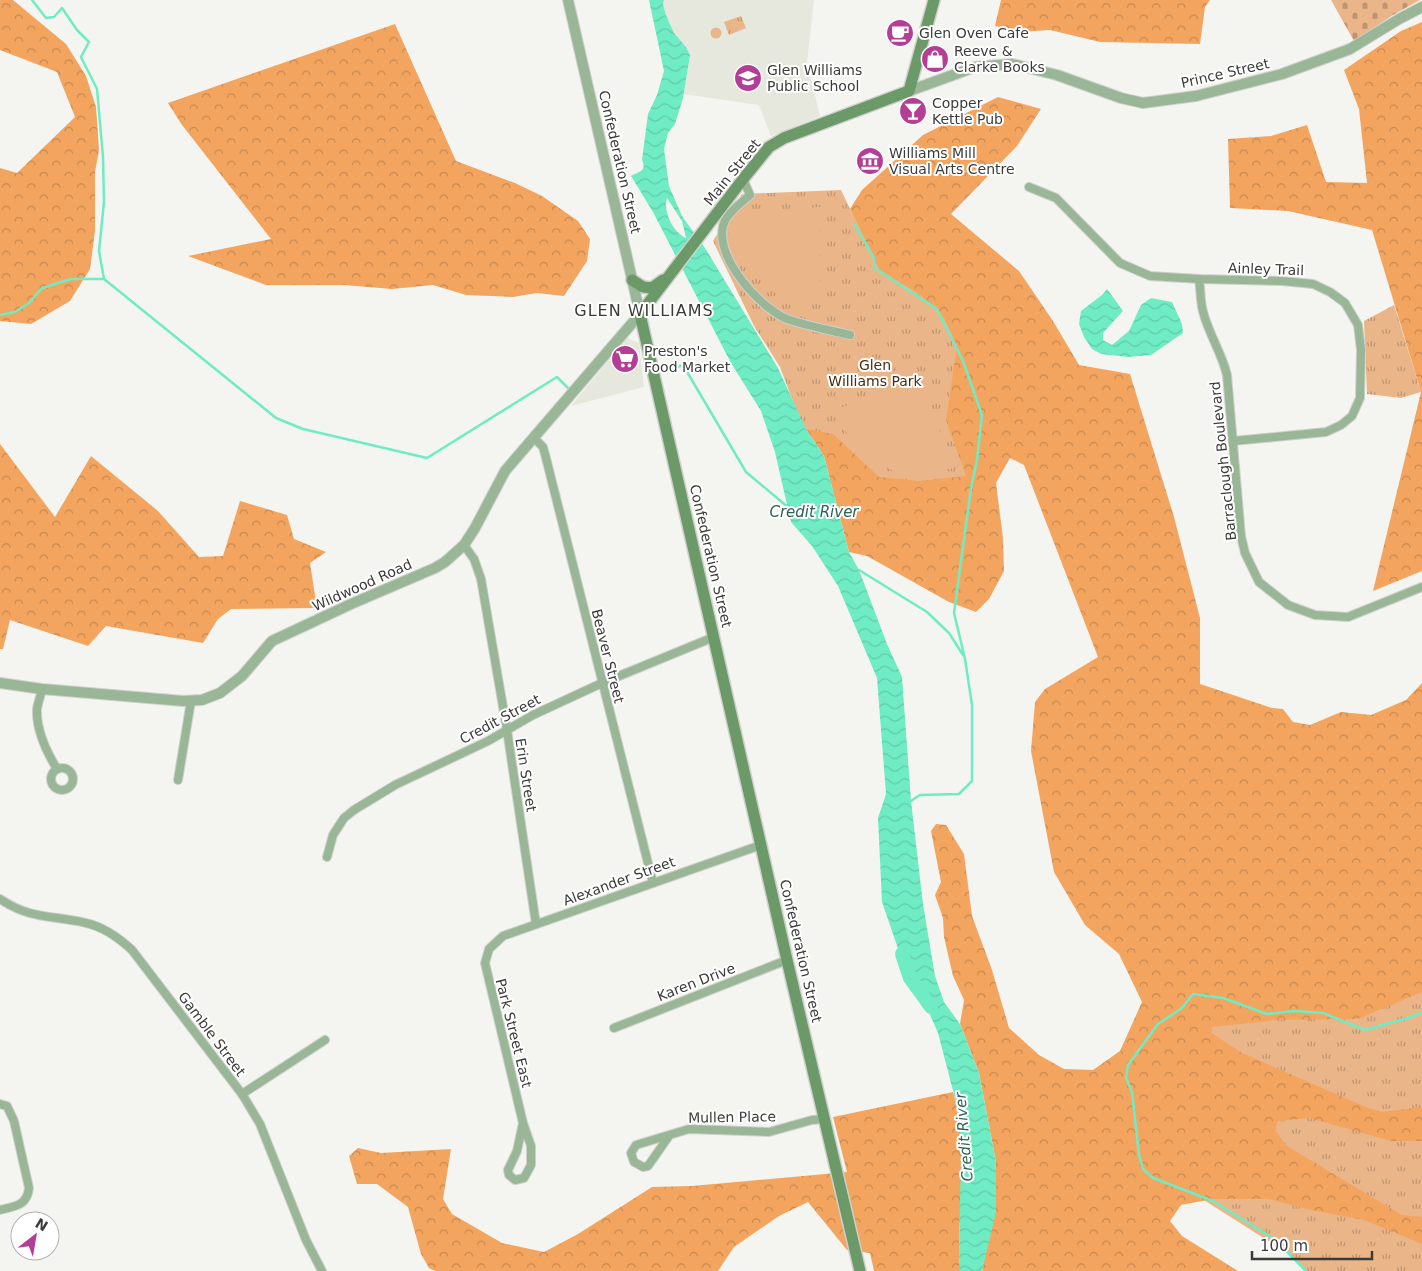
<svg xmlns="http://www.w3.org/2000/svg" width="1422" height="1271" font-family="'DejaVu Sans',sans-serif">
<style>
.built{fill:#e6e8de}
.grass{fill:url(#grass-tufts)}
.forest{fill:url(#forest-crowns)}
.cemetery{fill:url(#cemetery-stones)}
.pitch{fill:#eab589}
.water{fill:url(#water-waves);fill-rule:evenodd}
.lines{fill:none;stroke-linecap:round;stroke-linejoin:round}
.stream{stroke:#6fecc4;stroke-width:2.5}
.river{stroke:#6fecc4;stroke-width:14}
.minor-casing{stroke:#cfd0cc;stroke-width:10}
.tertiary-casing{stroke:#cfd0cc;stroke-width:12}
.secondary-casing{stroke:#cfd0cc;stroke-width:14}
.minor{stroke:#99b796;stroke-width:8}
.tertiary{stroke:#99b796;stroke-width:10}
.secondary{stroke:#6c9968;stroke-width:11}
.labels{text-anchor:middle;stroke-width:4;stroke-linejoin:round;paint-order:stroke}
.poi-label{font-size:14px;fill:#3b3c3a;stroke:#fff;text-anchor:start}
.street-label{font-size:14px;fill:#3b3c3a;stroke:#fff}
.park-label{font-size:14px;fill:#4b2c0e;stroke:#fff}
.water-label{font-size:15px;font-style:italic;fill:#2f6251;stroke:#fff}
.quarter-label{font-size:16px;letter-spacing:1px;fill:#3b3c3a;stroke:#fff}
</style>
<defs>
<pattern id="grass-tufts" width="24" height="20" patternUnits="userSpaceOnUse" patternTransform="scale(1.25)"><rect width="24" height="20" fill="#eab589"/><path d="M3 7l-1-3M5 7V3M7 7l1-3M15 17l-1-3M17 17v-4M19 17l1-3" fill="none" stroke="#bf9471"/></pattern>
<pattern id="forest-crowns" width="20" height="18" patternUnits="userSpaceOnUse" patternTransform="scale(1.25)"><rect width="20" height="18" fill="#f3a560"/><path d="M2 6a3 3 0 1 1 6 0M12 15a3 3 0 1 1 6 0" fill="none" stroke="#c68850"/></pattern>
<pattern id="cemetery-stones" width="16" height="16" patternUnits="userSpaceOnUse" patternTransform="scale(1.25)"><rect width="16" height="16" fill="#eab589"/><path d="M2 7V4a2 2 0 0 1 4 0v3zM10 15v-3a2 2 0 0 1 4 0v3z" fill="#bf9471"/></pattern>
<pattern id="water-waves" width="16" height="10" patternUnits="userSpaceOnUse" patternTransform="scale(1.25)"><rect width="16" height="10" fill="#6fecc4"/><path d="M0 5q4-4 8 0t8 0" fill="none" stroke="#61cba9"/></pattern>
</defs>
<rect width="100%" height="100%" fill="#f4f5f0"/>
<g class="built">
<polygon points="664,0 814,0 807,62 820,116 771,136 759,105 683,94 690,55 686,47 674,33 666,15 663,4"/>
<polygon points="627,338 639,343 644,387 571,406"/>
</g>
<g class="grass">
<polygon points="741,16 746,28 729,35 724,22"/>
<circle cx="716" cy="33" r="5.5"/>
<polygon points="841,190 879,270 921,296 944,319 969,370 971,500 860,479 802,425 780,367 754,326 713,241 742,194"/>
<polygon points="1394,305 1421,392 1401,398 1367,394 1364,321"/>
<polygon points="1422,896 1422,1271 1305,1271 1286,1252 1180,1185 1183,979"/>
</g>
<g class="forest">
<polygon points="0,0 13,0 66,44 86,76 96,107 99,150 95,172 95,231 90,269 70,301 31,324 0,321 0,168 17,173 75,117 57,72 0,50"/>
<polygon points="1001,0 1210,0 1205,7 1200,44 1100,42 1050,30 1020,32 995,26"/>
<polygon points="1422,22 1422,571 1373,591 1421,392 1372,230 1288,211 1230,208 1228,139 1271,136 1307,125 1326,182 1367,183 1359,109 1344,70 1401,31"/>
<polygon points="395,24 456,161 515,183 542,196 578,221 590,239 587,261 564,296 537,293 513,297 466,295 433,285 392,289 344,285 266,285 188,256 271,239 182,125 168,103"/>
<polygon points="998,97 1041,109 1017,146 951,214 1019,271 1053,321 1079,365 1130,374 1174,517 1200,618 1200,684 1272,708 1283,709 1293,722 1310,725 1341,712 1371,715 1406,700 1422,683 1422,992 1358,1019 1278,1020 1212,1027 1212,1033 1240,1052 1368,1108 1383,1112 1422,1107 1422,1141 1391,1141 1309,1118 1278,1121 1275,1130 1287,1146 1402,1215 1422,1217 1422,1244 1364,1220 1306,1209 1269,1199 1213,1199 1181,1205 1170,1221 1182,1236 1238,1271 982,1271 996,1162 979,1073 960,1024 964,1000 953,976 944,937 943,918 935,895 941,882 931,831 936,824 946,825 964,854 972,916 992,970 1009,1028 1039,1055 1064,1069 1093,1070 1120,1051 1142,1002 1119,954 1085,925 1054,872 1031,751 1035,702 1045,689 1098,657 1024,465 1010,458 996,483 1003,538 1004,571 989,599 976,612 949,602 867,556 849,552 824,456 806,429 833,434 879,477 919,481 966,476 946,420 957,346 944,319 921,296 879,270 850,209 862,190 923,135"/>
<polygon points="0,444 55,517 91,456 158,511 199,557 223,556 240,501 287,515 294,539 326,552 310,563 317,608 231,609 218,619 203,643 106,626 88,646 10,620 3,649 0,649"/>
<path d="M953 1092C970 1148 956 1214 960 1271H874L870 1253 847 1250 808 1202 779 1216 734 1247 718 1271H435L429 1268 421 1254 408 1207 377 1184H357L349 1156 358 1148 381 1153 451 1149 443 1199 452 1214 502 1243 544 1252 578 1234 652 1187 692 1186 847 1172 833 1117Z"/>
</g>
<polygon class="cemetery" points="1331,0 1420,0 1393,15 1354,41"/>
<g class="pitch">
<polygon points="820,207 820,303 776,292 750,271 734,250 728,234 734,213"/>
<polygon points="918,372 953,468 922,476 897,473 853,448 836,409 882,394 883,386"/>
</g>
<g class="water">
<path d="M649 0H664L663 4 666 15 674 33 686 47 690 55 683 98 675 124 668 133 664 149 669 186 682 216 705 248 778 368 806 429 824 456 849 552 859 570 887 644 902 677 911 801 923 904 935 976 944 1002 960 1024 979 1073 996 1162V1212L982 1271H960L959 1254 961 1150 957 1106 938 1033 921 994 903 963 882 902 878 818 886 794 877 678 838 586 812 546 791 522 775 452 761 411 731 363 653 212 631 176C639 172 647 171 642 160L648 114 657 95 664 71ZM667 198 682 221 686 238C672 232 663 210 667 198Z"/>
<polygon points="1107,289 1123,311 1103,333 1103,340 1112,345 1129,331 1141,305 1151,298 1172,302 1182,324 1183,333 1151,355 1128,357 1101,354 1092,349 1084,337 1079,324 1081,311 1102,295"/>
</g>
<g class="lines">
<g class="stream">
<polyline points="32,0 46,18 54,17 62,8 77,30 89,42 81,57 97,89 103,157 104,202 99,251 104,279"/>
<polyline points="855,225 874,258 875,268 937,309 963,361 982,415 977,460 971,488 954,613 965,659 972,705 972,781 959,794 920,795 911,801"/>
<polyline points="0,315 15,312 29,303 42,288 71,279 104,279 276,418 303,429 427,458 557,377 568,388"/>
<polyline points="669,370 683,365 746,472 789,508"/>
<polyline points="859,570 927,612 949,633 963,655"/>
<polyline points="1306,1271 1274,1239 1213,1201 1153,1178 1143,1169 1139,1155 1132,1092 1126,1078 1128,1065 1158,1024 1182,1008 1193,994 1223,998 1267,1014 1294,1011 1323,1013 1365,1030 1411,1017 1422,1012"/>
</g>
<polyline class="river" points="902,954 910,978 931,1007"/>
<g class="minor-casing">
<g id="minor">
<path d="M743 179 750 195C741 203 726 214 723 226 716 259 759 307 787 319 807 326 830 330 850 335"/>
<polyline points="1029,187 1056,198 1120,263 1150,276 1199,279 1282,281 1313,284 1330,292 1345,303 1358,325 1361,350 1360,398 1352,416 1341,425 1326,432 1233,441"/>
<path d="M1199 279C1201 291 1200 304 1204 315 1210 336 1222 354 1227 375L1241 536 1245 553 1259 582 1288 605 1315 615 1348 617 1422 587"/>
<polyline points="534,438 543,447 546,458 653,883"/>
<polyline points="464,545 474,559 481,579 507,730 536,924"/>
<path d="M42 689C41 695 38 702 37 709 36 730 46 751 57 769"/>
<circle cx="62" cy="779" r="11"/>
<polyline points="178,780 191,701"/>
<polyline points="327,857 333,835 344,818 354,810 395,785 488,741 533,715 602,683 714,637"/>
<path d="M0 899C31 920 53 915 86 923 104 927 119 938 132 950L242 1094 260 1124 306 1240 322 1271"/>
<polyline points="614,1028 787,960"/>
<polyline points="242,1094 325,1040"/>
<path d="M0 1104 7 1106 14 1121 29 1188C27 1206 15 1206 0 1210"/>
<polyline points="523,1123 517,1151 508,1170 509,1175 515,1180 524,1178 531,1165 531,1146 523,1123 485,963 489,949 503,936 761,845"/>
<polyline points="669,1136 648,1166 643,1167 634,1162 631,1153 636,1145 689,1129 769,1132 812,1120 825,1119"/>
</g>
</g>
<g class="tertiary-casing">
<g id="tertiary">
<polyline points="909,91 975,67 1012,64 1057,75 1121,98 1143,103 1196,96 1282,74 1350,49 1399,19 1422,7"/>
<polyline points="0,683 42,689 183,701 202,700 220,693 242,676 272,641 351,604 435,568 445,562 464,545 475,528 505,471 640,314 568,0"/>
</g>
</g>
<g class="secondary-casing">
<g id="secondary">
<polyline points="632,280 643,287 652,288 663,280"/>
<polyline points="860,1271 787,960 640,314 743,179 769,147 784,138 909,91 934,0"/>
</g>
</g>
<use href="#minor" class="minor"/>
<use href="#tertiary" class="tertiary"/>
<use href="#secondary" class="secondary"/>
</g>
<defs>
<g id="cafe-disc" transform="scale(1.4375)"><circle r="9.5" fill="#b43e95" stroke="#fff"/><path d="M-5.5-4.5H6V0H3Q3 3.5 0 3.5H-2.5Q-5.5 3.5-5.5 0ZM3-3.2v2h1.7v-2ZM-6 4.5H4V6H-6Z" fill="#fff"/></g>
<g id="shop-disc" transform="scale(1.4375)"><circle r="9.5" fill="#b43e95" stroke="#fff"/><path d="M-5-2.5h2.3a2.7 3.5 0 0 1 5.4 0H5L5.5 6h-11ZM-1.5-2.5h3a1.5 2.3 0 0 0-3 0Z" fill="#fff"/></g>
<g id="school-disc" transform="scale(1.4375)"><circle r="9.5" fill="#b43e95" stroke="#fff"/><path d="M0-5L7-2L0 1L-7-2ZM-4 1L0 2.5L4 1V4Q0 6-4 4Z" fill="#fff"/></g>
<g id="bar-disc" transform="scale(1.4375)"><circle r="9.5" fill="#b43e95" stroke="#fff"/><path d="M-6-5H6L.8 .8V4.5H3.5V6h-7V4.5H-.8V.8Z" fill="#fff"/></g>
<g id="museum-disc" transform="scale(1.4375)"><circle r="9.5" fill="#b43e95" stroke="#fff"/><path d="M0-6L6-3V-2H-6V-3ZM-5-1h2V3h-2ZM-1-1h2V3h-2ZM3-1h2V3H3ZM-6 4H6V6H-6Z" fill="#fff"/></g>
<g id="supermarket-disc" transform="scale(1.4375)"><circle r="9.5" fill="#b43e95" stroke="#fff"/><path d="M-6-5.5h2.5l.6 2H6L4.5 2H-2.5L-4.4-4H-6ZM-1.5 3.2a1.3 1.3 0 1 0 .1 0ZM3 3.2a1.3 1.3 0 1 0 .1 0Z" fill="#fff"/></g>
</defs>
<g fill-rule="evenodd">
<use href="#cafe-disc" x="900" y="33"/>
<use href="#shop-disc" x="935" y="59"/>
<use href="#school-disc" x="748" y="78"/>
<use href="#bar-disc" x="913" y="111"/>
<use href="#museum-disc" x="870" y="161"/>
<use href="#supermarket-disc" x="625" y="359"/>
</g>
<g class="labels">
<g class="poi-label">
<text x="919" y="38">Glen Oven Cafe</text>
<text x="954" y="56">Reeve &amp;<tspan x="954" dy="16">Clarke Books</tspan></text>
<text x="767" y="75">Glen Williams<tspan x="767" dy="16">Public School</tspan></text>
<text x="932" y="108">Copper<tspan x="932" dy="16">Kettle Pub</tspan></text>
<text x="889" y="158">Williams Mill<tspan x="889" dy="16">Visual Arts Centre</tspan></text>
<text x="644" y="356">Preston's<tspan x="644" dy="16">Food Market</tspan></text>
</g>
<g class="street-label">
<text transform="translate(1225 73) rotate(-13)" y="5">Prince Street</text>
<text transform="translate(620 162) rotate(77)" y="5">Confederation Street</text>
<text transform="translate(732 172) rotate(-51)" y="5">Main Street</text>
<text transform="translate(1266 269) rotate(2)" y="5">Ainley Trail</text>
<text transform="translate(1223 461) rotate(-96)" y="5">Barraclough Boulevard</text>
<text transform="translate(711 556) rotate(77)" y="5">Confederation Street</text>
<text transform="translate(362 585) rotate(-24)" y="5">Wildwood Road</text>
<text transform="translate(608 656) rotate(76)" y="5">Beaver Street</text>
<text transform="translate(500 719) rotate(-28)" y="5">Credit Street</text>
<text transform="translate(526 775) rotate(81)" y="5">Erin Street</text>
<text transform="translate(619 881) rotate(-20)" y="5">Alexander Street</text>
<text transform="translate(801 951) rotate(77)" y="5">Confederation Street</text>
<text transform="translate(696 982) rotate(-21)" y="5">Karen Drive</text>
<text transform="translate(514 1033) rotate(76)" y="5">Park Street East</text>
<text transform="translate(212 1034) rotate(53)" y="5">Gamble Street</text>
<text transform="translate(732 1117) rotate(-1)" y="5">Mullen Place</text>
</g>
<g class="park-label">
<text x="875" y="370">Glen<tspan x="875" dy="16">Williams Park</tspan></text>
</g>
<g class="water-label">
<text x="814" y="517">Credit River</text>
<text transform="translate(964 1137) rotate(-95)" y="5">Credit River</text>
</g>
<g class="quarter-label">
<text x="644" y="316">GLEN WILLIAMS</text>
</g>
</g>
<g transform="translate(35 1236) rotate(31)"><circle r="24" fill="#ffffff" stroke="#b1b1b0"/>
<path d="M0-4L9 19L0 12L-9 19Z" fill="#b43e95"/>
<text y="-8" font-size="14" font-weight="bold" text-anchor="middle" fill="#3b3c3a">N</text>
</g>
<path d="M1252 1251v8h120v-8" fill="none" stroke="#3b3c3a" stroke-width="2.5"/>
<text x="1260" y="1251" font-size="15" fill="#3b3c3a" stroke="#ffffff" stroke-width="4" paint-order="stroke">100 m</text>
</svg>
